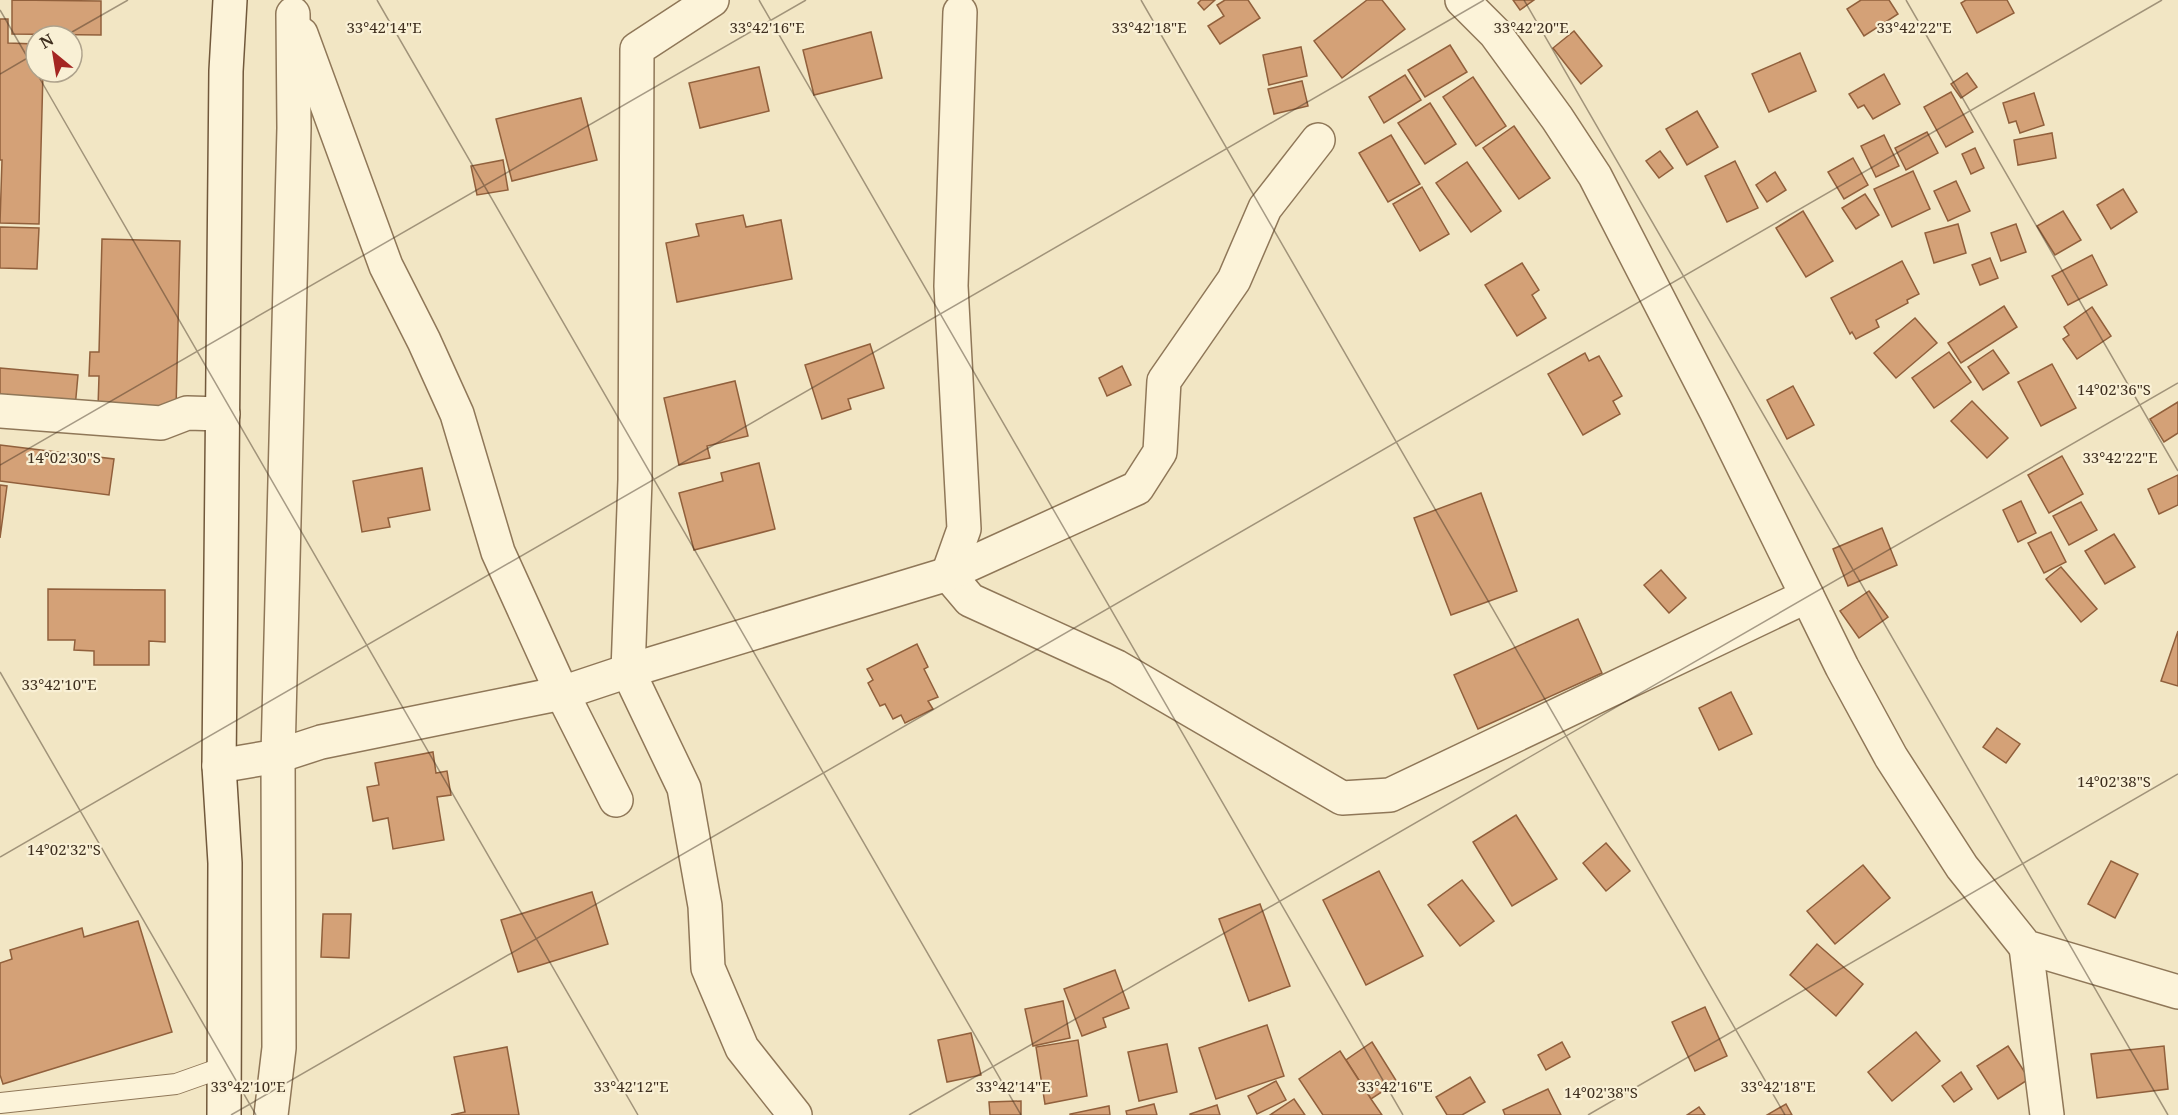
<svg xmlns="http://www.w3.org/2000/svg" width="2178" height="1115" font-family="'Noto Serif',serif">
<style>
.building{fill:#d4a177;stroke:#91603c;stroke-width:1.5}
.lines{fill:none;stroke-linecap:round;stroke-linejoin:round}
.service-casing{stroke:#8f7758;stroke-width:22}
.minor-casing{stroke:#8f7758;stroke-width:36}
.secondary-casing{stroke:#71583b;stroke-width:36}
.service{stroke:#fcf3d9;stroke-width:20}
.minor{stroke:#fcf3d9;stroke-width:33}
.secondary{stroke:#fcf3d9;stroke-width:33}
.ticks{fill:none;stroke:#3e2e1e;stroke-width:1.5;stroke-opacity:0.45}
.ticks-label{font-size:15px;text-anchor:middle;fill:#3e2e1e;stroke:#f9f0d5;stroke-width:4.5;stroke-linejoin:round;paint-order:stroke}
</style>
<rect width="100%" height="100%" fill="#f2e6c4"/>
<g class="building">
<polygon points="12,0 101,1 101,35 12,34"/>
<polygon points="1201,0 1215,0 1204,10 1198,3"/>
<polygon points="1225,0 1248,0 1260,18 1220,44 1208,26 1224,16 1217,5"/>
<polygon points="1367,0 1382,0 1405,29 1342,78 1314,41"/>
<polygon points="1513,0 1534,0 1520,10"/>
<polygon points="1861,0 1889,0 1898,14 1864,36 1847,9"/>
<polygon points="1966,0 2007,0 2014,13 1977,33 1961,3"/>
<polygon points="0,19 8,19 8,43 36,44 36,72 43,72 39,224 0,223 2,160 0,160"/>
<polygon points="1574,31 1602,66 1581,84 1553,48"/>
<polygon points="871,32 882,78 814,95 803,50"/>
<polygon points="1450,45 1467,72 1425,97 1408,70"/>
<polygon points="1301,47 1307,76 1269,85 1263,55"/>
<polygon points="1800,53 1816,91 1769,112 1752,74"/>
<polygon points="759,67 769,111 700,128 689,83"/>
<polygon points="1967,73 1977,87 1961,98 1951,84"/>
<polygon points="1884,74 1900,104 1873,119 1864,105 1858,108 1849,94"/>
<polygon points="1405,75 1421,100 1384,123 1369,97"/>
<polygon points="1473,77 1506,126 1476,146 1443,97"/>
<polygon points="1302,81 1308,106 1274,114 1268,89"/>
<polygon points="1951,92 1973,132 1946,147 1924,107"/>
<polygon points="2034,93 2044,125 2020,133 2016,121 2009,123 2003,103"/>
<polygon points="581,98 597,160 512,181 496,119"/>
<polygon points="1430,103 1456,144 1425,164 1398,123"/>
<polygon points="1697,111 1718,147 1687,165 1666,129"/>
<polygon points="1514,126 1550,178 1519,199 1483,148"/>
<polygon points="1927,132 1938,153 1906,170 1895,148"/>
<polygon points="2052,133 2056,158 2018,165 2014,140"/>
<polygon points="1391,135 1420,184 1388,202 1359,153"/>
<polygon points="1884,135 1899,166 1876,177 1861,146"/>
<polygon points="1975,148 1984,168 1971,174 1962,154"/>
<polygon points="1660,151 1673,168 1659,178 1646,161"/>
<polygon points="1853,158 1868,185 1844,199 1828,172"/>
<polygon points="503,160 508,190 477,195 471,166"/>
<polygon points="1735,161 1758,208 1727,222 1705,176"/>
<polygon points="1467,162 1501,211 1471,232 1436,183"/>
<polygon points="1913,171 1930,209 1892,227 1874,189"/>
<polygon points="1775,172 1786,190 1767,202 1756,185"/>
<polygon points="1956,181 1970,211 1948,221 1934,191"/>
<polygon points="1422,187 1449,234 1420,251 1393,204"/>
<polygon points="2123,189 2137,212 2111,229 2097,205"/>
<polygon points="1865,194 1879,215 1856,229 1842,208"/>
<polygon points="1803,211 1833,261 1806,277 1776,228"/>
<polygon points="2063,211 2081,240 2055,255 2037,226"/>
<polygon points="743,215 746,227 781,220 792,279 677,302 666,243 699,236 696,224"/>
<polygon points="1958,224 1966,253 1934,263 1925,233"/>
<polygon points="2016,224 2026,252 2001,261 1991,233"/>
<polygon points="0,227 39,228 37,269 0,268"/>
<polygon points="102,239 180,241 176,409 98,407 99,376 89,376 90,352 99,352"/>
<polygon points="2092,255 2107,285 2068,305 2052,276"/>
<polygon points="1990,258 1998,278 1980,285 1972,265"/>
<polygon points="1902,261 1919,294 1907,300 1908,303 1876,320 1879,327 1856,339 1852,332 1850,334 1831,298"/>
<polygon points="1522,263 1539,290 1532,295 1546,318 1517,336 1485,285"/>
<polygon points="2004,306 2017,327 1961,363 1948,343"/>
<polygon points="2092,307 2111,336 2077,359 2063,339 2069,335 2064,327"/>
<polygon points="1915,318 1937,343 1896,378 1874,353"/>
<polygon points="870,344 884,388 848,399 851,409 822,419 805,365"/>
<polygon points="1993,350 2009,373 1983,390 1968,367"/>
<polygon points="1949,352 1971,382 1934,408 1912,378"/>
<polygon points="1585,353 1589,361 1599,356 1622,396 1613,401 1620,414 1583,435 1548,374"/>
<polygon points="2052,364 2076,408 2041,426 2018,382"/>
<polygon points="1122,366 1131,385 1107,396 1099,378"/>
<polygon points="0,368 78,375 75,408 0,402"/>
<polygon points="735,381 748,436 707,446 710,458 679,465 664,398"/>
<polygon points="1793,386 1814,425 1787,439 1767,400"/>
<polygon points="1972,401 2008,438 1987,458 1951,421"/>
<polygon points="2178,402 2178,433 2164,442 2150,419"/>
<polygon points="0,445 114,459 109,495 0,481"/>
<polygon points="2062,456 2083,494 2049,513 2028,475"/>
<polygon points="759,463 775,529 694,550 679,493 723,481 721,473"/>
<polygon points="422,468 430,510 388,518 390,527 362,532 353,481"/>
<polygon points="2178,475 2178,505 2159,514 2148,489"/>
<polygon points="0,485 7,486 0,538"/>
<polygon points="1481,493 1517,591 1451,615 1414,518"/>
<polygon points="2021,501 2036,533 2018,542 2003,510"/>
<polygon points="2081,502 2097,530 2069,545 2053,516"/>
<polygon points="1882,528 1897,565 1848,586 1833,549"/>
<polygon points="2051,532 2066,562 2044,573 2028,543"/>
<polygon points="2114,534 2135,567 2105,584 2085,551"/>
<polygon points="2061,567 2097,609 2081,622 2046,579"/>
<polygon points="1661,570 1686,598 1669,613 1644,585"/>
<polygon points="48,589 165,590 165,642 149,641 149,665 94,665 94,651 74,650 75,640 48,640"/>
<polygon points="1869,591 1888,617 1859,638 1840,611"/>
<polygon points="1578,619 1602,673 1478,729 1454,675"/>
<polygon points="2178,631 2178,686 2161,681"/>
<polygon points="917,644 928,667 924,669 938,697 928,701 933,709 905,723 901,715 893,719 885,704 880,706 868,683 873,680 867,669"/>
<polygon points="1731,692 1752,734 1719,750 1699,708"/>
<polygon points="1997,728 2020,744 2006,763 1983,747"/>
<polygon points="433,752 436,773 447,771 451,795 437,797 444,840 393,849 388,818 373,821 367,787 379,785 375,763"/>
<polygon points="1516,815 1557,879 1512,906 1473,842"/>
<polygon points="1606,843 1630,871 1606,891 1583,863"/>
<polygon points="2111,861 2138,874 2115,918 2088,904"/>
<polygon points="1863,865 1890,898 1835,944 1807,911"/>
<polygon points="1379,871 1423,956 1366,985 1323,900"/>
<polygon points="1462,880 1494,921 1460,946 1428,905"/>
<polygon points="592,892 608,944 518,972 501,920"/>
<polygon points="1260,904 1290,986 1249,1001 1219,919"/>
<polygon points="323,914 351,914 349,958 321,957"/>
<polygon points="138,921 172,1032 3,1084 0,1075 0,963 12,959 10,950 82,928 84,937"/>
<polygon points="1817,944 1863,984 1836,1016 1790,975"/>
<polygon points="1115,970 1129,1008 1103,1018 1106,1027 1082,1036 1064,989"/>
<polygon points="1063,1001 1070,1038 1033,1046 1025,1009"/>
<polygon points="1705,1007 1727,1056 1695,1071 1672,1022"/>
<polygon points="1267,1025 1284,1076 1216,1099 1199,1048"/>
<polygon points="1916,1032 1940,1061 1892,1101 1868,1072"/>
<polygon points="971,1033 981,1075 947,1082 938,1040"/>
<polygon points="1078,1040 1087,1096 1045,1104 1036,1047"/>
<polygon points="1372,1042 1397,1082 1371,1099 1346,1060"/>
<polygon points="1562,1042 1570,1057 1546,1070 1538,1055"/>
<polygon points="1167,1044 1177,1092 1139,1101 1128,1052"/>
<polygon points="2008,1046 2029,1079 1998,1099 1977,1066"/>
<polygon points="2164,1046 2168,1089 2097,1098 2091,1054"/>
<polygon points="507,1047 519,1115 451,1115 465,1112 454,1057"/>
<polygon points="1340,1051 1371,1099 1382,1115 1323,1115 1299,1079"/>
<polygon points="1961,1072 1972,1089 1954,1102 1942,1086"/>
<polygon points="1470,1077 1485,1102 1462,1115 1447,1115 1436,1097"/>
<polygon points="1276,1081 1286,1100 1257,1114 1248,1096"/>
<polygon points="1548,1089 1561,1115 1505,1115 1503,1110"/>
<polygon points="1294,1099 1305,1115 1270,1115"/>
<polygon points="1021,1101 1021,1115 990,1115 989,1102"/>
<polygon points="1154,1104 1157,1115 1127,1115 1126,1111"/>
<polygon points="1786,1104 1792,1115 1767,1115"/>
<polygon points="1217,1105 1220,1115 1190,1115 1190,1114"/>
<polygon points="1109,1106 1110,1115 1070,1115 1070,1114"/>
<polygon points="1699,1107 1705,1115 1687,1115"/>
</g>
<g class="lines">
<g class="service-casing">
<polyline id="service" points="0,1103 176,1084 224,1067"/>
</g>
<g class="minor-casing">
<g id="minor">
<polyline points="712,0 637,49 635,480 628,671 684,788 705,906 708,968 742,1048 795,1115"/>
<polyline points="1462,0 1495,33 1557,118 1595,176 1716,411 1842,667 1891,757 1962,867 2026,947 2178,992"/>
<polyline points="960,12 951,286 964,529 948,574 970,600 1117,667 1342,798 1390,795 1807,596"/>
<polyline points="301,34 386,266 424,341 457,414 498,552 562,693 616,800"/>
<polyline points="0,411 161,423 187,413 223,414"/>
<polyline points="219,766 278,756 321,742 562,693 628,671 948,574 1137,488 1160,452 1164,381 1234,280 1265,208 1318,140"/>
<polyline points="2026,947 2047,1115"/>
<polyline points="271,1115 279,1048 278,756 294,128 293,14"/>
</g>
</g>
<g class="secondary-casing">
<polyline id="secondary" points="224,1115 225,863 219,766 226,71 230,0"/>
</g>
<use href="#service" class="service"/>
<use href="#minor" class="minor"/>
<use href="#secondary" class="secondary"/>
</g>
<path class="ticks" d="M377 0 1021 1115M759 0 1403 1115M1141 0 1785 1115M1524 0 2168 1115M1906 0 2178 471M0 10 36 72M65 36 128 0M36 72 638 1115M0 74 36 53M0 465 806 0M0 672 256 1115M0 857 1484 0M231 1115 2162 0M909 1115 2178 383M1588 1115 2178 774"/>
<g class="ticks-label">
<text x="384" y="33">33°42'14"E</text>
<text x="767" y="33">33°42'16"E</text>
<text x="1149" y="33">33°42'18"E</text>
<text x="1531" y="33">33°42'20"E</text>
<text x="1914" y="33">33°42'22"E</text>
<text x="2114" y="395">14°02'36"S</text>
<text x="64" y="463">14°02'30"S</text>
<text x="2120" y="463">33°42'22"E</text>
<text x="59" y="690">33°42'10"E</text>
<text x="2114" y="787">14°02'38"S</text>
<text x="64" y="855">14°02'32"S</text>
<text x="248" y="1092">33°42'10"E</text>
<text x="631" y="1092">33°42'12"E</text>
<text x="1013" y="1092">33°42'14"E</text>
<text x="1395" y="1092">33°42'16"E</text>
<text x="1778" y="1092">33°42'18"E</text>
<text x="1601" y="1098">14°02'38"S</text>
</g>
<g transform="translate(54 54) rotate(330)"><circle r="28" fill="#f9f0d5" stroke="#aea28c" stroke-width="1.5"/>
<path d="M0-4.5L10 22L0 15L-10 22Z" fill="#a42622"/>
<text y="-9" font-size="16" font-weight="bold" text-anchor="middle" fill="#3e2e1e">N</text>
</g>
</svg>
